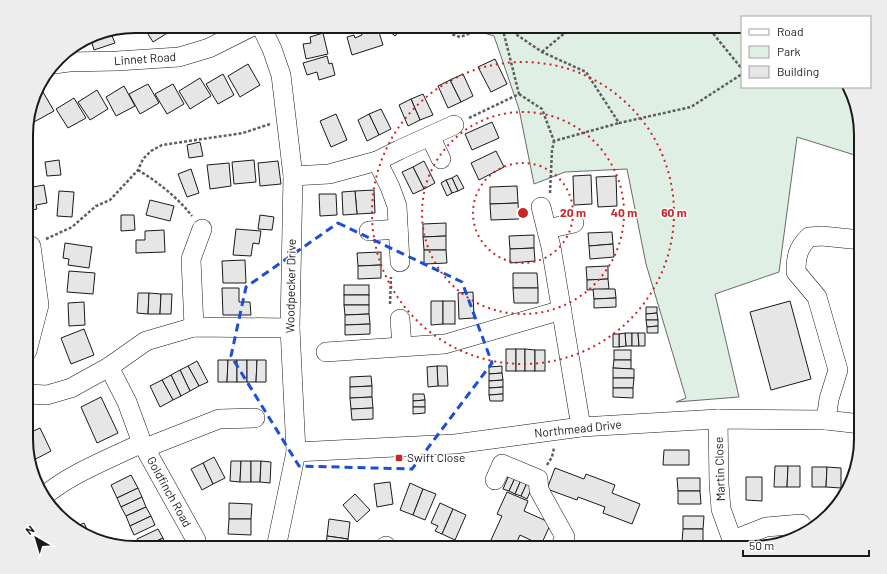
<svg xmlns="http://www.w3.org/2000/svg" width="887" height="574" font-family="Barlow,sans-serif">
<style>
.green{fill:#e0efe3;stroke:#6a6a6a}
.building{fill:#e6e6e6;stroke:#1a1a1a}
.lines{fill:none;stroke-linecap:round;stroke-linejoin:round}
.minor-casing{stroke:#1a1a1a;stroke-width:20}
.path{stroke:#5f5f5f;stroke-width:2.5;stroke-dasharray:3 2;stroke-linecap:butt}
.minor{stroke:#fff;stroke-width:19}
.marked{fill:none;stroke:#1d4ed8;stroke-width:3;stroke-dasharray:8 5;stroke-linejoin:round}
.ring{fill:none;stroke:#c62828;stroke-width:2;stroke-dasharray:2 4}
.poi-dot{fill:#c62828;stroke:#fff;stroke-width:1.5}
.labels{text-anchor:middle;stroke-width:3;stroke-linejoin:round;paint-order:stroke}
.street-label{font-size:12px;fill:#1a1a1a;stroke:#fff}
.poi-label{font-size:12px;fill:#1a1a1a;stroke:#fff;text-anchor:start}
.rim{fill:none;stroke:#1a1a1a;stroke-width:2}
.centre{fill:#c62828;stroke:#fff;stroke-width:2}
.ring-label{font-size:12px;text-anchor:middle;font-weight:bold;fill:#c62828;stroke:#fff;stroke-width:3;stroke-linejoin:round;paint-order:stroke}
</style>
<rect width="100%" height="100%" fill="#fff"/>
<polygon class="green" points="462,26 742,26 742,87 849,87 861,128 861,157 797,137 779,272 715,294 739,397 676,402 686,398 646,264 627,169 565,172 534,184 519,109 494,36"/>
<g class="building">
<polygon points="143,26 166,26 169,32 153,42"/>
<polygon points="174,26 189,26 179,33"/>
<polygon points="371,26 377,26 383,45 352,55 347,37 354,35 355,38 362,35 360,29"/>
<polygon points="383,26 404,26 395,36"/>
<polygon points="110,31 115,43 94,50 90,36 93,34"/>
<polygon points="323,33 328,54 306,59 303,44 311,43 310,37"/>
<polygon points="327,56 329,64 332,63 335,75 319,80 317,72 307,75 303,63"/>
<polygon points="495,59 507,84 491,92 478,67"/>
<polygon points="248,64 260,85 240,97 228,76"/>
<polygon points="223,74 234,95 218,104 206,84"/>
<polygon points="463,74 473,96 461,102 450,80"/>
<polygon points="200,78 211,96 190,109 179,91"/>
<polygon points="450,80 461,102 448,108 438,86"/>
<polygon points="148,84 159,103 140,114 129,94"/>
<polygon points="173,84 184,104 167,114 155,94"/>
<polygon points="124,86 135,106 116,116 106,97"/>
<polygon points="97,90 108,109 90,120 78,102"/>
<polygon points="43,92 54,111 34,122 29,114 34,98"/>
<polygon points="423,94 433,115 420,120 411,99"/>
<polygon points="74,98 86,118 68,128 56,109"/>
<polygon points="411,99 420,120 408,126 399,105"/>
<polygon points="381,109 391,129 379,135 369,114"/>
<polygon points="336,114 347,140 331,147 320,121"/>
<polygon points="369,114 379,135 367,141 358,120"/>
<polygon points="492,122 499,138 472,150 465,134"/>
<polygon points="200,142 203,156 189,158 187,145"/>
<polygon points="496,151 504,167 479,180 471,163"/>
<polygon points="59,160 61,175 47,176 45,162"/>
<polygon points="254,160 256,182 234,184 232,162"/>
<polygon points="278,161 281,184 260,186 258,163"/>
<polygon points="424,161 435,183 424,189 413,167"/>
<polygon points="229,163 231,186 210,189 207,165"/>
<polygon points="413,167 424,189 413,194 402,172"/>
<polygon points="191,169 199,193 187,197 178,174"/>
<polygon points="457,175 464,188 458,191 452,178"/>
<polygon points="591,175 592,204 574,205 573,176"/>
<polygon points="616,176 617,206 598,207 596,177"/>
<polygon points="452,178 458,191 452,193 446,180"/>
<polygon points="446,180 452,193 447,196 441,183"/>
<polygon points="44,185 47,203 36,205 37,209 27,211 27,188"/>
<polygon points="517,186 518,203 490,204 490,187"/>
<polygon points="374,190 375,213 357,214 355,191"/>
<polygon points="59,191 74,192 72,217 57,216"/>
<polygon points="355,191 357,214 343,215 342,192"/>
<polygon points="319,194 336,194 337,215 320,216"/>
<polygon points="150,200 174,206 170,221 146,215"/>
<polygon points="518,203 519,219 491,220 490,204"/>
<polygon points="121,215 134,215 135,230 121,231"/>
<polygon points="260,215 274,217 272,230 258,229"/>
<polygon points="446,223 446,236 423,237 423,224"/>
<polygon points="236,229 261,231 259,244 253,243 251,256 233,255"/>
<polygon points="164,230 165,252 136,253 136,240 145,240 145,231"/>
<polygon points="612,232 613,244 589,246 588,233"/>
<polygon points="534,235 534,248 510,249 509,236"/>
<polygon points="446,236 446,250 424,250 423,237"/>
<polygon points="65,243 92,247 89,268 68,265 69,259 63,258"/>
<polygon points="613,244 614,257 590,259 589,246"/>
<polygon points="534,248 535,261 510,263 510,249"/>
<polygon points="424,250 446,250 447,263 424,264"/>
<polygon points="381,252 381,265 358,266 357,253"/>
<polygon points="245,260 246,283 223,283 222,261"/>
<polygon points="381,265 381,278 358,279 358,266"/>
<polygon points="608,266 608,279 587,280 586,267"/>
<polygon points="69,271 95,273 93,294 67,292"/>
<polygon points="513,273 537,273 538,288 513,288"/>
<polygon points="608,279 609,289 587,290 587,280"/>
<rect x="344" y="285" width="25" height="10"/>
<polygon points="222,288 239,288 239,302 250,302 251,315 223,315"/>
<polygon points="513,288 538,288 538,303 514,303"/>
<polygon points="593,289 615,289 616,298 594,299"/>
<polygon points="473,292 474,318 459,319 458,293"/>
<polygon points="138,293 149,293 148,314 137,313"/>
<polygon points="149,293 161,294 160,314 148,314"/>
<polygon points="161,294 172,294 171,314 160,314"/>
<rect x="344" y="295" width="25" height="10"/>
<polygon points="616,298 616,307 594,308 594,299"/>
<polygon points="431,301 443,301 443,324 431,325"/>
<rect x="443" y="301" width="12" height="23"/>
<polygon points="790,301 811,379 771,390 750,312"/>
<polygon points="84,302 85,325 69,326 68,303"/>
<polygon points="344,305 369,305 369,314 345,315"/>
<polygon points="646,307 657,307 657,313 646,314"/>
<polygon points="856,312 861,312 861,328 855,327"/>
<polygon points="657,313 658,320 646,320 646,314"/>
<polygon points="369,314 370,324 345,325 345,315"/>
<polygon points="646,320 658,320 658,326 647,327"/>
<polygon points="370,324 370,334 345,335 345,325"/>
<polygon points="658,326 658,333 647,333 647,327"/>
<polygon points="84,329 94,355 71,364 61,338"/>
<polygon points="625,333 632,333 632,346 626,346"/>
<polygon points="625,333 626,346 619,347 619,334"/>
<polygon points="632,333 638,333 639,346 632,346"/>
<polygon points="638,333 645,333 645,346 639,346"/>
<rect x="613" y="334" width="6" height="13"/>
<rect x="506" y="349" width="10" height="22"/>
<rect x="516" y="349" width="9" height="22"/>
<polygon points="525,349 535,350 535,371 525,371"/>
<rect x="535" y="350" width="10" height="21"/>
<rect x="614" y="350" width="17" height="10"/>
<polygon points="218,360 228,360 227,382 218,382"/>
<polygon points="228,360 237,360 237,382 227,382"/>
<rect x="237" y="360" width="10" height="22"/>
<polygon points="247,360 257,360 256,382 247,382"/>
<polygon points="257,360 266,360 266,382 256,382"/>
<polygon points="614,360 631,360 631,369 613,368"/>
<polygon points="197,361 208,382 199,386 188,366"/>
<polygon points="188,366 199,386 190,391 180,370"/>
<polygon points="437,366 447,366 448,386 438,386"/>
<polygon points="437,366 438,386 428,387 427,367"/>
<polygon points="502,366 502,373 489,374 489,367"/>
<polygon points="613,368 634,369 634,378 613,378"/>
<polygon points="180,370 190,391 181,396 171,375"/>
<polygon points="502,373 503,380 489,381 489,374"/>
<polygon points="171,375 181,396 173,400 162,380"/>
<polygon points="371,376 372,386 350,387 350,377"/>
<polygon points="613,378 634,378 633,388 613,388"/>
<polygon points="162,380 173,400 160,407 150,386"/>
<polygon points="503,380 503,387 489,388 489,381"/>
<polygon points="372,386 372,397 350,398 350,387"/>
<polygon points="503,387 503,394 489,395 489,388"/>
<polygon points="613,388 633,388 633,398 613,397"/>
<polygon points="413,394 424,394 425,400 413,401"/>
<polygon points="503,394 503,401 490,401 489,395"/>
<polygon points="101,397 118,433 97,443 81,407"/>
<polygon points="372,397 373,408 351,409 350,398"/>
<polygon points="425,400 425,407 413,407 413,401"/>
<polygon points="413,407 425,407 425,413 413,414"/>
<polygon points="373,408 373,419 352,420 351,409"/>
<polygon points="40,428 51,451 30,462 27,453 27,434"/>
<polygon points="664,450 689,450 689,465 663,465"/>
<polygon points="214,457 225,478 213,484 203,463"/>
<polygon points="231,461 241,461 240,482 230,481"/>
<polygon points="241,461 251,461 251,482 240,482"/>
<polygon points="251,461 261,461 260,482 251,482"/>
<polygon points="261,461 271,462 270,483 260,482"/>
<polygon points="203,463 213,484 202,490 191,469"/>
<polygon points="775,466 788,466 787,487 774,487"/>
<polygon points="788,466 800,466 800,487 787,487"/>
<polygon points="812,467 827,467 826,487 812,487"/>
<polygon points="827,467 841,468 841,488 826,487"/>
<polygon points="555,468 584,479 586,474 615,485 612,493 640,504 632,524 603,513 605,507 578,497 577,500 547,489"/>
<polygon points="131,475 138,488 117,498 111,485"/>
<polygon points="509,475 515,478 509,491 503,489"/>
<polygon points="746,477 762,477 762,501 746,500"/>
<polygon points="515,478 521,480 515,494 509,491"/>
<polygon points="677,478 700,478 700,491 678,491"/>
<polygon points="521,480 527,483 521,496 515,494"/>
<polygon points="390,482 393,504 377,507 374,484"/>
<polygon points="410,483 423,489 413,515 400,510"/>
<polygon points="527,483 533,485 527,499 521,496"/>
<polygon points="138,488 142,497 121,507 117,498"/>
<polygon points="423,489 436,494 425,520 413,515"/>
<polygon points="678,491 700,491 701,504 678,504"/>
<polygon points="507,492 528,501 524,511 551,523 541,545 520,535 514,548 509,548 491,540 502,516 497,514"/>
<polygon points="355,494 370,510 357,522 343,505"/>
<polygon points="142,497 146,507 126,516 121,507"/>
<polygon points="229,503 252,504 251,519 229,519"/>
<polygon points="440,503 453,509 442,534 435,531 438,526 431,523"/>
<polygon points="146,507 151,516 130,526 126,516"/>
<polygon points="453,509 466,515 455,540 442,534"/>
<polygon points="151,516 155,525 134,535 130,526"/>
<polygon points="683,516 704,516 703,529 683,529"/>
<polygon points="229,519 251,519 251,535 228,534"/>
<polygon points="329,519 350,522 348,539 327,536"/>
<polygon points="84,523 89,534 73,528"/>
<polygon points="158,529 163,538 141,548 137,539"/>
<polygon points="683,529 703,529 703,542 682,542"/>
<polygon points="327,536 348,539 347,548 326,548"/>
<polygon points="163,538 167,548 143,548"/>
</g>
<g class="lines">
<g class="minor-casing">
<g id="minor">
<polyline points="261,26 272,49 281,75 293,176 290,328 296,452 276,548"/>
<polyline points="54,64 69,62 117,61 179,57 209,48 253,26"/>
<polyline points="430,136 441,159"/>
<polyline points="377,161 390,187 397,206 400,262"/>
<polyline points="293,176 329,174 377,161 399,150 454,125"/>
<polyline points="541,207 551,247 581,427"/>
<polyline points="547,229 574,223"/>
<polyline points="369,231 398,229"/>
<polyline points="400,319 402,346"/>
<polyline points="194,327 191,259 202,229"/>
<polyline points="27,351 39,305 31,246"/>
<polyline points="326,352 445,344 562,310"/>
<polyline points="109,367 127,402 142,443 196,540"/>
<polyline points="27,394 47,395 71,388 109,367 146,341 194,327 290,328"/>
<polyline points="718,419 719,484 721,509 735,548"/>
<path d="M826 420 829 399 838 370 817 297 796 272C796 256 798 248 809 237L822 236 861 240"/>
<polyline points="145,448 219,419 255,418"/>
<polyline points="296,452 455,444 581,427 718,419 826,420 861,424"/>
<polyline points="495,480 502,464 538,479 539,490 565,537 560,548"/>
<path d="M43 497C69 474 111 458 142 443"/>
<polyline points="733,540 766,527 801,524"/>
<polyline points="385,548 386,546"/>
</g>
</g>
<g class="path">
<polyline points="448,26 451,34 460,37 487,27 495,26"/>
<polyline points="504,26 542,52 586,72 619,123 691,107 742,74"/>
<polyline points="707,26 742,69"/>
<polyline points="542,52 567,31 576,26"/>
<polyline points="519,94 542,109 554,141 619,123"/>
<polyline points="469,118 519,94 502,26"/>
<path d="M138 170C158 182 177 197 192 216"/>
<polyline points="550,193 552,150 554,141"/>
<polyline points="46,239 72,227 96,206 110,200 138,170 143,159 151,151 162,145 243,133 270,124"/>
<polyline points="390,304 391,277"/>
<polyline points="547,465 552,457 554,448"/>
</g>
<use href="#minor" class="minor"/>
</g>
<path class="marked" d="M338 223 462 282 492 363 412 469 299 466 231 356 246 287Z"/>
<g class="ring">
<circle cx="523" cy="213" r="50"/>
<circle cx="523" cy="213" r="101"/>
<circle cx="523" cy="213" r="151"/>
</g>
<rect class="poi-dot" x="395" y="454" width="8" height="8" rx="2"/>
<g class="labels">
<g class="street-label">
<text transform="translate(145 59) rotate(-4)" y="4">Linnet Road</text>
<text transform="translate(291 286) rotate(-89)" y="4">Woodpecker Drive</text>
<text transform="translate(578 429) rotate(-6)" y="4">Northmead Drive</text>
<text transform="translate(720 469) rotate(-92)" y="4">Martin Close</text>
<text transform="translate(169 492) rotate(61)" y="4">Goldfinch Road</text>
</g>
<g class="poi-label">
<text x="407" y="462">Swift Close</text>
</g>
</g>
<path d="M0 0H887V574H0ZM135 33H752A102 102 0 0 1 854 135V439A102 102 0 0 1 752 541H135A102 102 0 0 1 33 439V135A102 102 0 0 1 135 33Z" fill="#ededed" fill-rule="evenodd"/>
<path class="rim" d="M135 33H752A102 102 0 0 1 854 135V439A102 102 0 0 1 752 541H135A102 102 0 0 1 33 439V135A102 102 0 0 1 135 33Z"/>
<circle cx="523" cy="213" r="6" class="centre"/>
<g class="ring-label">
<text x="573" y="217">20 m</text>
<text x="624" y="217">40 m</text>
<text x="674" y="217">60 m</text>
</g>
<rect x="741" y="16" width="130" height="72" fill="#ffffff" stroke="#a3a3a3"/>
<rect x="749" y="29" width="20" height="6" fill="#ffffff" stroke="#a3a3a3"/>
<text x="777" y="36" font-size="12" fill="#1a1a1a">Road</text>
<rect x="749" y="46" width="20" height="12" fill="#e0efe3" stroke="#a3a3a3"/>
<text x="777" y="56" font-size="12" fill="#1a1a1a">Park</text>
<rect x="749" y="66" width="20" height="12" fill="#e6e6e6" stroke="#a3a3a3"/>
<text x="777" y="76" font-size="12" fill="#1a1a1a">Building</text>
<g transform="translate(36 538) rotate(322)" stroke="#ffffff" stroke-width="3" paint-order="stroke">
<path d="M0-3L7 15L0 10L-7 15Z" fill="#1a1a1a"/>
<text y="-6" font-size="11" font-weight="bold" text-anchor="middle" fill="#1a1a1a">N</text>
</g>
<path d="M743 550v6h126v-6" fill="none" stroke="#1a1a1a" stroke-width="2"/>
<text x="749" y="550" font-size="12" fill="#1a1a1a" stroke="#ffffff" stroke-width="3" paint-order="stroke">50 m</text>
</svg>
